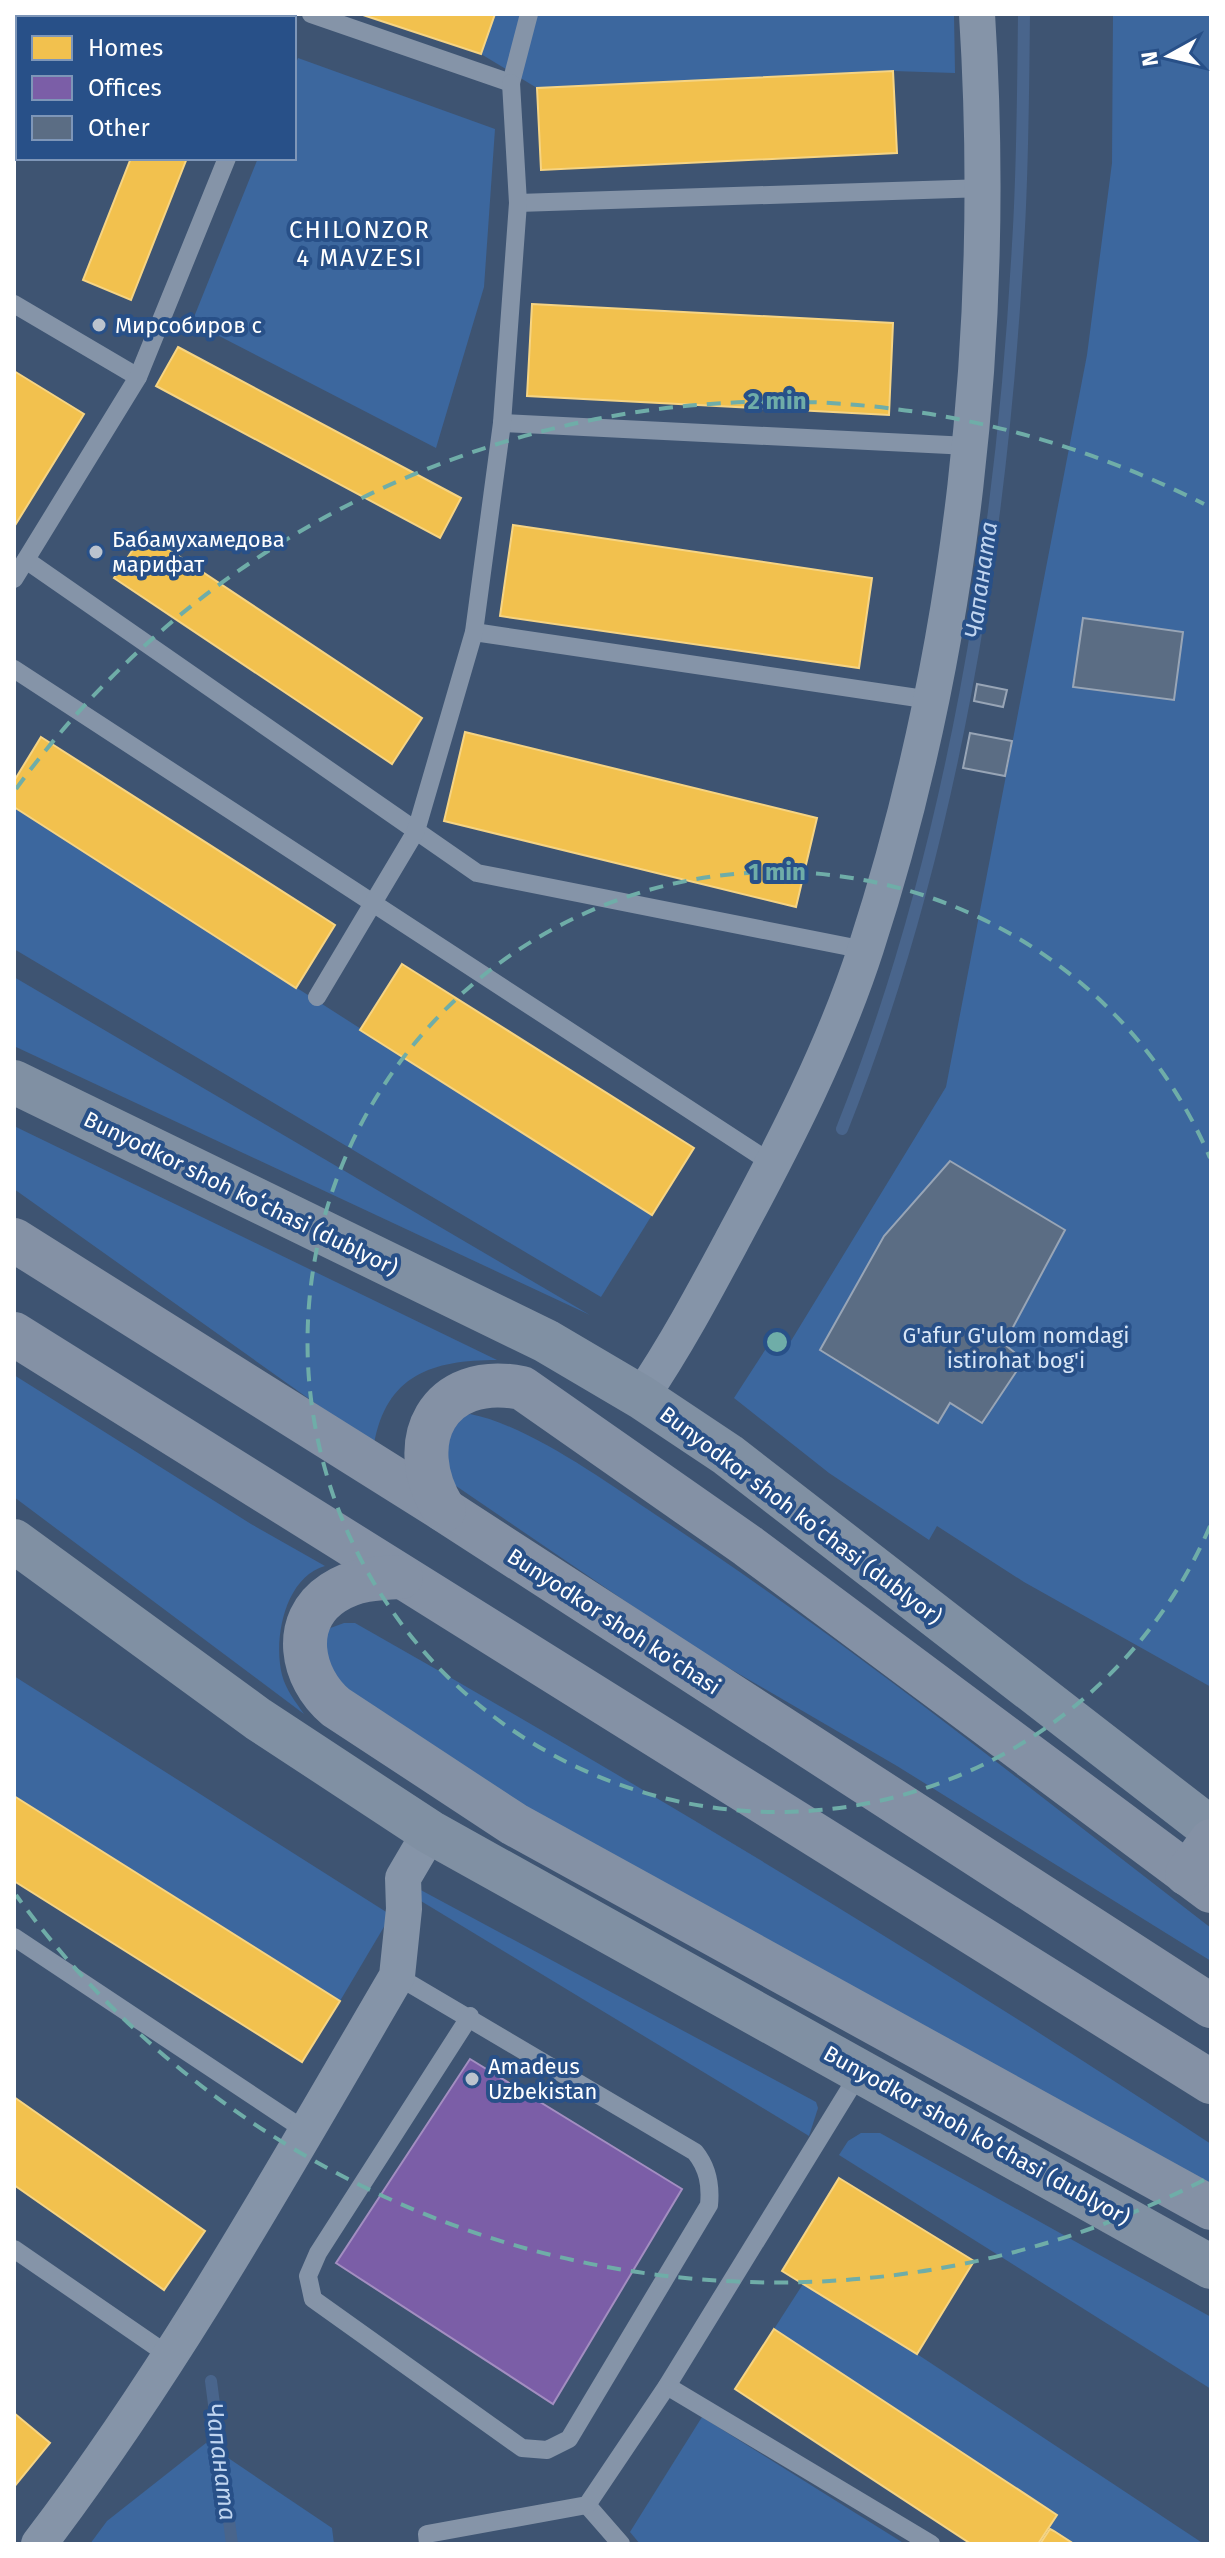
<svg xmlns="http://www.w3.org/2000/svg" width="1225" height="2558" font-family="'Fira Sans',sans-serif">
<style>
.green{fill:#3c679e}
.homes{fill:#f2c14e;stroke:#f6d483;stroke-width:2}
.offices{fill:#7b5ea7;stroke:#a38ec1;stroke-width:2}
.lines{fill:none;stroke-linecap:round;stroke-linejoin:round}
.stream{stroke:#49658c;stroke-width:12}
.building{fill:#5b6d84;stroke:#98a5b6;stroke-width:2}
.lane{stroke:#8594a8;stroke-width:18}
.street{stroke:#8594a8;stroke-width:36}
.secondary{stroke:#8090a3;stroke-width:44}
.primary{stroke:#8491a5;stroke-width:44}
.ring{fill:none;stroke:#6fada8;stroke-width:4;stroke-dasharray:14 10}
.poi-dot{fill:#bbc3ce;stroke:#285088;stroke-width:3}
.labels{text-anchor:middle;stroke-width:8;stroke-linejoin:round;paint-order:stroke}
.poi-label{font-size:22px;fill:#fff;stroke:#285088;text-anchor:start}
.street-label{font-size:22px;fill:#fff;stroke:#285088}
.park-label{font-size:22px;fill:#d8e6f7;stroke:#285088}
.neighbourhood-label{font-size:24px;letter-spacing:2px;fill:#fff;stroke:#285088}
.water-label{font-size:24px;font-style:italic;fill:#c0d5f0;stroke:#285088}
.centre{fill:#6fada8;stroke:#285088;stroke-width:4}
.ring-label{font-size:24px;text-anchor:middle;font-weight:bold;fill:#6fada8;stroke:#285088;stroke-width:8;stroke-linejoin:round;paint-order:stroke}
</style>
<rect width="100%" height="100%" fill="#3e5472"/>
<g class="green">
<polygon points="495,14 954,14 955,73 893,71 537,88 481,54"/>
<polygon points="1113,14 1211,14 1211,1687 1024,1582 937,1526 929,1540 829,1473 734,1398 767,1347 783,1354 946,1087 1087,355 1112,163"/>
<polygon points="298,58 495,129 484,287 436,448 192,322 258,158 294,158 294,68"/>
<polygon points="14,807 652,1215 601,1297 14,949"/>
<polygon points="14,977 590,1315 16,1047"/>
<path d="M14 1126 497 1360C432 1360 386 1375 374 1445L14 1189Z"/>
<path d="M14 1375 251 1524 325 1566C285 1577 273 1639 282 1675 286 1690 295 1701 304 1714L14 1497Z"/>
<path d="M470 1414C528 1425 606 1482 656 1515 848 1642 1028 1787 1211 1928V1961L897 1766 691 1646 437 1473V1427Z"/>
<path d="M344 1623H355C646 1788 931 1960 1211 2144V2193L566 1845 321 1679 325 1630Z"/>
<polygon points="14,1676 391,1915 340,2001 14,1796"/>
<polygon points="417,1888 816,2102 818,2108 809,2136 411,1895"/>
<polygon points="861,2133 880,2133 1211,2317 1211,2389 839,2155 848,2141"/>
<polygon points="803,2284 917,2354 1204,2544 1074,2544 1049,2528 1056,2515 774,2329"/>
<polygon points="702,2417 905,2544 640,2544 630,2532"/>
<polygon points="206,2443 332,2528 334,2544 90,2544 107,2521"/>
</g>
<g class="homes">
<polygon points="14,14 39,14 38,18 18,18 18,71 14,81"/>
<polygon points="187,14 243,14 242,18 186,18"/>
<polygon points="360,14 495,14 481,54"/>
<polygon points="893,71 897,153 541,170 537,88"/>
<polygon points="131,158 187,158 131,300 83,280"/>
<polygon points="532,304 893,323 889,415 527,396"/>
<polygon points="178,347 461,498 440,538 156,386"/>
<polygon points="14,371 84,414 14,527"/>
<polygon points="513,525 872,578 859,668 500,616"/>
<polygon points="144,533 422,718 392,764 114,578"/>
<polygon points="465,732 817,818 796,907 444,821"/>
<polygon points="41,737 335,925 296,988 14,807 14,781"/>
<polygon points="402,964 694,1148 652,1215 360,1030"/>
<polygon points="14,1796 340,2001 302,2062 14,1881"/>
<polygon points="14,2097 205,2231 164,2290 14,2185"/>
<polygon points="839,2178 974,2261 917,2354 782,2271"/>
<polygon points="774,2329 1057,2515 1038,2544 971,2544 735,2389"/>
<polygon points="14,2413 50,2443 14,2487"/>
<polygon points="1050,2529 1054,2531 1074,2544 1040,2544"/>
</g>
<polygon class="offices" points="470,2059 682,2189 553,2404 336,2263"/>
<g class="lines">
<g class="stream">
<path d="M842 1129C952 853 1002 540 1018 244 1023 167 1023 91 1024 14"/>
<polyline points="211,2381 232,2544"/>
</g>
</g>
<g class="building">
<polygon points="1083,618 1183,632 1174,700 1073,687"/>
<polygon points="977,684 1007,690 1003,707 974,701"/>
<polygon points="970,733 1012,741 1005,776 963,768"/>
<polygon points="950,1161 1065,1230 1004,1344 1024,1360 982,1423 950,1403 938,1423 820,1350 884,1236"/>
</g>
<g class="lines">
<g class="lane">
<polyline points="311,14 511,83 529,14"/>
<polyline points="284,18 286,14"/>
<polyline points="518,203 985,188"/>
<polyline points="14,304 138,377"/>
<polyline points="502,423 969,446"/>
<polyline points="26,560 477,873 865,950"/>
<polyline points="14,579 138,377 227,158"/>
<polyline points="474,632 931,700"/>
<polyline points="14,669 773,1164"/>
<polyline points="317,997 416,831 474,632 502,423 518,203 511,83"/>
<polyline points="14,1937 306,2131"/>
<path d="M397 1976 695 2152C708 2168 711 2185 709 2205L569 2439 547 2450 522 2448 313 2299 308 2276 318 2253 470 2016"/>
<polyline points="14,2249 171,2357"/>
<polyline points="667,2386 931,2544"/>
<polyline points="587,2505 621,2544"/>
<polyline points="428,2544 427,2534 587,2505 667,2386 860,2072"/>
</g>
<g class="street">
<path d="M641 1397C677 1344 706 1289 736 1233 785 1142 834 1047 866 948 963 649 997 327 977 14"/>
<path d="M39 2544C175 2365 284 2169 397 1976L404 1909 403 1878 430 1832"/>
</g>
<g class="secondary">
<polyline points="14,1082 546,1341 641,1397 728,1455 1211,1829"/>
<polyline points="14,1541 258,1719 430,1832 1211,2267"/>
</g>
<g class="primary">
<polyline points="14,1240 444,1510 1211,2006"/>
<polyline points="14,1334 1211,2082"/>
<path d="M444 1510C402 1442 438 1371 522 1388L748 1546 1211 1891"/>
<path d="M401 1577C377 1578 354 1579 333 1593 290 1621 301 1678 336 1707L514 1824 1211 2208"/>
<polyline points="1187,1874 1211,1841"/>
</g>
</g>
<g class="ring">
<path d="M1210 1526A470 470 0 1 1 1210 1158"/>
<path d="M1204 2180A941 941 0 0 1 16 1895M16 789A941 941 0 0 1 1204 504"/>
</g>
<g class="poi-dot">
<circle cx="99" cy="325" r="8"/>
<circle cx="96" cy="552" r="8"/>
<circle cx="472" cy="2079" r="8"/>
</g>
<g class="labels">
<g class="poi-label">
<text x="115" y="333">Мирсобиров с</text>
<text x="112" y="547">Бабамухамедова<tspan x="112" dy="25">марифат</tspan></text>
<text x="488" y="2074">Amadeus<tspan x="488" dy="25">Uzbekistan</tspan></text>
</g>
<g class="street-label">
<text transform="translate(241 1193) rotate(26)" y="8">Bunyodkor shoh koʻchasi (dublyor)</text>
<text transform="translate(801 1515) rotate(37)" y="8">Bunyodkor shoh koʻchasi (dublyor)</text>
<text transform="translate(614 1621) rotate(33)" y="8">Bunyodkor shoh ko'chasi</text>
<text transform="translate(977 2135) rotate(29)" y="8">Bunyodkor shoh koʻchasi (dublyor)</text>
</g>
<g class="park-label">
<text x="1016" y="1343">G'afur G'ulom nomdagi<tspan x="1016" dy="25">istirohat bog'i</tspan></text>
</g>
<g class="neighbourhood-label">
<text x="360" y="238">CHILONZOR<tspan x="360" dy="28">4 MAVZESI</tspan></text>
</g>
<g class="water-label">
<text transform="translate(981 580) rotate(-82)" y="8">Чапаната</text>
<text transform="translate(221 2462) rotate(83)" y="8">Чапаната</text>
</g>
</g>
<circle cx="777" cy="1342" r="12" class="centre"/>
<g class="ring-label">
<text x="777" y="409">2 min</text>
<text x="777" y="880">1 min</text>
</g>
<rect width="1225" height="2558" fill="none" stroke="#ffffff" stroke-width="32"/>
<rect x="16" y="16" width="280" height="144" fill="#285088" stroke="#7e96b8" stroke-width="2"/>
<rect x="32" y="36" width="40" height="24" fill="#f2c14e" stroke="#7e96b8" stroke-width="2"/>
<text x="88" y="56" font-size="24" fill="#ffffff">Homes</text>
<rect x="32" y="76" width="40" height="24" fill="#7b5ea7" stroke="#7e96b8" stroke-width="2"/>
<text x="88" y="96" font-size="24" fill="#ffffff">Offices</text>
<rect x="32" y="116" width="40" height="24" fill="#5b6d84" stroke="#7e96b8" stroke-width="2"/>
<text x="88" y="136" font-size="24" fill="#ffffff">Other</text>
<g transform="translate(1169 56) rotate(262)" stroke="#285088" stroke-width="6" paint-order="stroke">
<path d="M0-6L14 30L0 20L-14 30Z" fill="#ffffff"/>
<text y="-12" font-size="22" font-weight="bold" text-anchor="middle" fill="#ffffff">N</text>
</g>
</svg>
